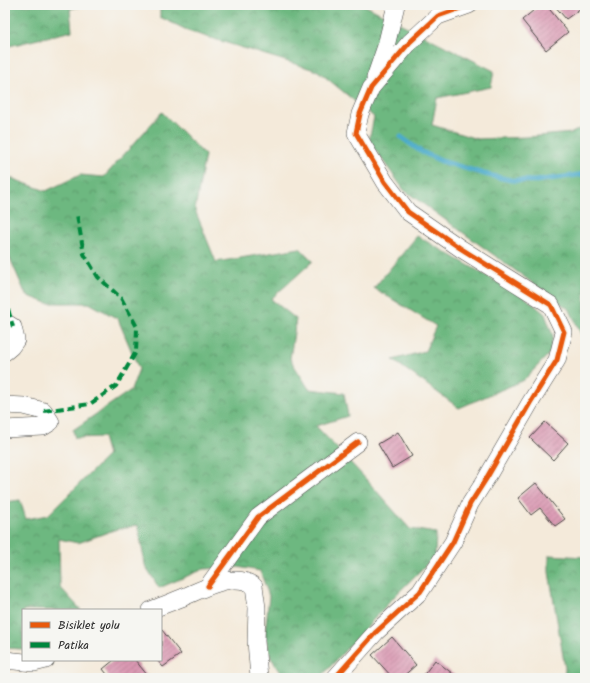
<svg xmlns="http://www.w3.org/2000/svg" width="590" height="683" font-family="Kalam,sans-serif">
<style>
.forest{fill:url(#forest-crowns);stroke:#4c7256}
.lines{fill:none;stroke-linecap:round;stroke-linejoin:round}
.stream{stroke:#4cabcb;stroke-width:5}
.building{fill:url(#building-hatch)}
.street-casing{stroke:#494845;stroke-width:18}
.street{stroke:#fff;stroke-width:17}
.quiet{stroke:#00873e;stroke-width:4;stroke-dasharray:8 4;stroke-linecap:butt}
.cycleway-casing{stroke:#f6f6f2;stroke-width:8}
.cycleway{stroke:#e8590c;stroke-width:5}
</style>
<defs>
<pattern id="forest-crowns" width="20" height="18" patternUnits="userSpaceOnUse"><rect width="20" height="18" fill="#6db880"/><path d="M2 6a3 3 0 1 1 6 0M12 15a3 3 0 1 1 6 0" fill="none" stroke="#5a9669"/></pattern>
<pattern id="building-hatch" width="6" height="6" patternUnits="userSpaceOnUse"><rect width="6" height="6" fill="#da98b2"/><path d="M-1 1l2-2M0 6l6-6M5 7l2-2" fill="none" stroke="#b17c91"/></pattern>
</defs>
<rect width="100%" height="100%" fill="#f6f6f2"/>
<filter id="ink" filterUnits="userSpaceOnUse"><feTurbulence type="fractalNoise" baseFrequency=".025" numOctaves="2"/><feDisplacementMap in="SourceGraphic" scale="8" xChannelSelector="R" yChannelSelector="G"/><feConvolveMatrix kernelMatrix="1 2 1 2 8 2 1 2 1" color-interpolation-filters="sRGB"/></filter>
<filter id="wash" filterUnits="userSpaceOnUse"><feTurbulence type="fractalNoise" baseFrequency=".012" numOctaves="4" result="noise"/><feDisplacementMap in="SourceGraphic" scale="16" xChannelSelector="R" yChannelSelector="G"/><feGaussianBlur stdDeviation="0.9" result="paint"/><feColorMatrix in="noise" values="0 0 0 0 0 0 0 0 0 0 0 0 0 0 0 0 0 1.4 0 .05"/><feComposite in="paint" operator="in"/></filter>
<g filter="url(#wash)">
<rect width="100%" height="100%" fill="#f4eada"/>
<g class="forest">
<polygon points="5,5 85,5 70,9 72,31 5,47"/>
<polygon points="160,5 364,5 494,71 491,87 437,98 432,125 477,139 527,137 572,133 585,126 585,343 570,310 404,190 369,141 374,117 318,71 191,32 160,17"/>
<polygon points="162,112 205,155 195,210 216,262 300,248 313,261 271,299 296,319 290,359 309,389 344,393 348,416 316,426 365,478 410,529 436,533 435,556 394,597 320,678 285,678 271,658 265,635 269,596 260,571 238,567 204,569 159,588 145,565 138,525 114,530 78,543 59,539 60,587 81,610 23,610 23,649 5,648 5,502 20,500 26,519 48,515 108,455 103,437 75,438 73,430 131,390 139,369 118,319 89,303 47,303 26,295 5,247 5,176 46,191 80,175 104,177"/>
<polygon points="417,236 526,298 545,314 553,336 550,353 524,380 459,408 393,360 425,351 436,326 374,288"/>
<polygon points="549,555 585,557 585,678 564,678 565,668 549,572"/>
</g>
<g class="lines">
<polyline class="stream" points="401,137 420,151 441,161 488,175 511,180 535,181 585,174"/>
</g>
<g id="blocks">
<g class="building">
<polygon points="540,5 546,5 568,32 546,50 522,20"/>
<polygon points="554,5 578,5 581,8 566,19"/>
<polygon points="545,422 568,443 553,460 530,438"/>
<polygon points="398,432 412,456 392,468 378,444"/>
<polygon points="536,483 565,519 555,526 540,508 531,515 518,498"/>
<polygon points="162,630 181,654 163,667 157,660 161,660 161,631"/>
<polygon points="392,637 416,665 401,678 393,678 372,655"/>
<polygon points="114,660 135,660 148,676 145,678 110,678 103,669"/>
<polygon points="435,660 457,677 456,678 426,678 423,676"/>
</g>
</g>
</g>
<g filter="url(#ink)">
<use href="#blocks" fill-opacity="0" stroke="#494845" stroke-width="1"/>
<g class="lines">
<g class="street-casing">
<g id="street">
<polyline points="375,78 386,46 396,5"/>
<polyline points="5,322 13,327 16,340 11,347 5,352"/>
<polyline points="5,405 24,406 44,411 51,422 43,427 5,429"/>
<polyline points="208,586 258,517 358,442"/>
<path d="M151 610C163 605 175 601 186 596 205 588 235 571 254 586L257 608 256 641 259 678"/>
<polyline points="5,660 34,663 46,660"/>
<polyline points="335,678 376,632 420,592 453,542 470,504 486,479 530,403 557,360 564,332 551,305 460,248 408,212 385,182 356,133 360,114 371,88 410,42 438,16 469,5"/>
</g>
</g>
<use href="#street" class="street"/>
<g class="quiet">
<polyline points="5,298 13,327"/>
<polyline points="44,411 90,404 116,386 136,352 137,327 121,298 98,277 84,254 77,215"/>
</g>
<g class="cycleway-casing">
<g id="cycleway">
<polyline points="208,586 258,517 358,442"/>
<polyline points="335,678 376,632 420,592 453,542 470,504 486,479 530,403 557,360 564,332 551,305 460,248 408,212 385,182 356,133 360,114 371,88 410,42 438,16 469,5"/>
</g>
</g>
<use href="#cycleway" class="cycleway"/>
</g>
</g>
<rect width="590" height="683" fill="none" stroke="#f6f6f2" stroke-width="20"/>
<rect x="22" y="609" width="140" height="52" fill="#f6f6f2" stroke="#a5a5a2"/>
<rect x="30" y="622" width="20" height="6" fill="#e8590c" stroke="#a5a5a2"/>
<text x="58" y="629" font-size="12" fill="#2b2b2b">Bisiklet yolu</text>
<rect x="30" y="642" width="20" height="6" fill="#00873e" stroke="#a5a5a2"/>
<text x="58" y="649" font-size="12" fill="#2b2b2b">Patika</text>
</svg>
